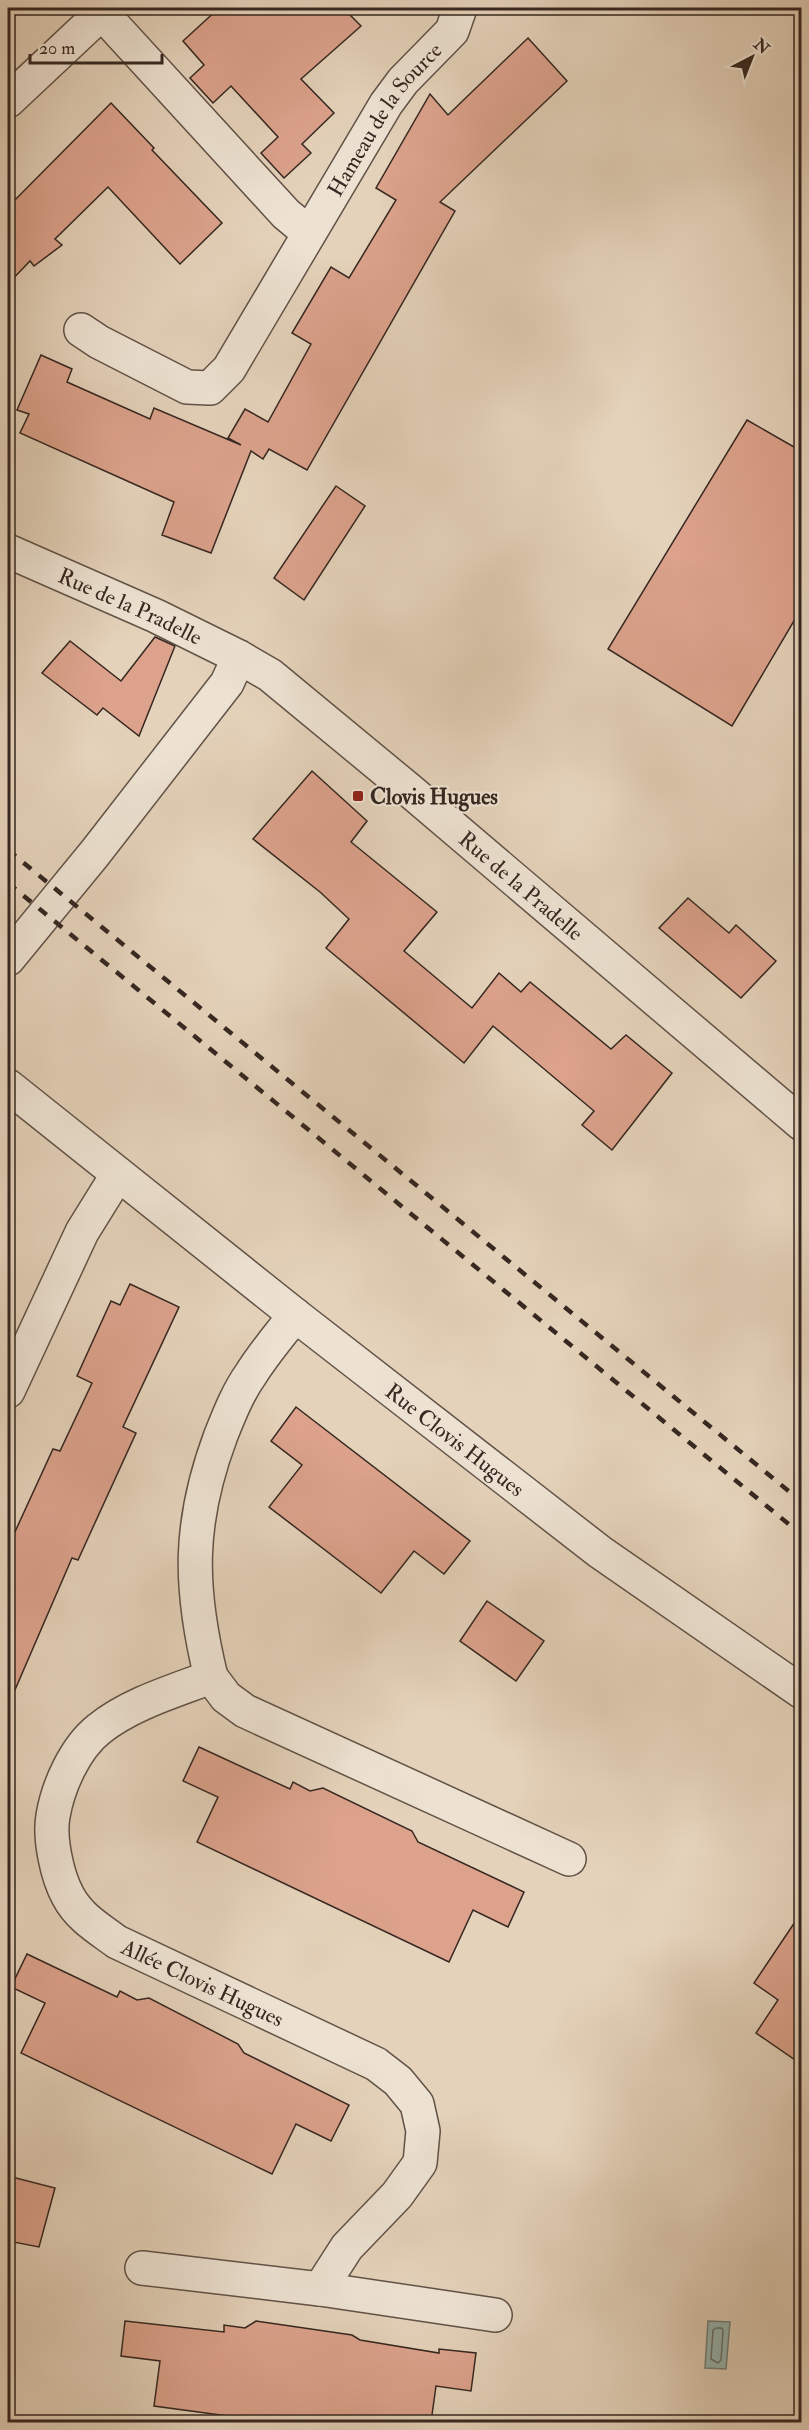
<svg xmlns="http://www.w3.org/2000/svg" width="809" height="2430" font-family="'IM FELL Double Pica',serif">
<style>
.water{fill:#95b7b3;stroke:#6f7d79;stroke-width:1.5}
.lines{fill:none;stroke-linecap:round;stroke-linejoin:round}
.shore{stroke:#656f6a;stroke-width:1.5}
.building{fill:#dca28c;stroke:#352721;stroke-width:1.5}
.minor-casing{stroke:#615247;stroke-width:36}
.minor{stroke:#ede2d2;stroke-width:33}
.rail{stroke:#352721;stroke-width:4.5;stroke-dasharray:10 10;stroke-linecap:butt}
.poi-dot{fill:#8f2418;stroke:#ede2d2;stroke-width:2}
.labels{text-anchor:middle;stroke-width:4.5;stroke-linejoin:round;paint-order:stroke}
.street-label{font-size:22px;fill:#352721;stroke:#ede2d2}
.poi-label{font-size:22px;font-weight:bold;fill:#352721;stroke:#ede2d2;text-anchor:start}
</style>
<rect width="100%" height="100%" fill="#e4d2ba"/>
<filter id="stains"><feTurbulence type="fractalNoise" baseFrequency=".00333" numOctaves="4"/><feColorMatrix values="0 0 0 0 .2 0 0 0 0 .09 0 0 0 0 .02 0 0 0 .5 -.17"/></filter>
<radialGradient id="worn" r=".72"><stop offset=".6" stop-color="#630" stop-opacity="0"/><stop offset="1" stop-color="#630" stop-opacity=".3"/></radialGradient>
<polygon class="water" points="708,2321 730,2322 726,2369 705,2368"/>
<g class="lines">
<polygon class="shore" points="716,2328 722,2328 723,2331 721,2360 718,2363 711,2359 713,2330"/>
</g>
<g class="building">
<polygon points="219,8 343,8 361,26 301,79 334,113 302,144 311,153 284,178 261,153 278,137 231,86 213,103 190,78 204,65 183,41"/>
<polygon points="528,38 567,81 440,202 455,211 307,470 269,449 263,459 251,451 211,553 162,535 174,502 20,433 29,414 17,410 41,355 72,369 67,382 150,419 154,408 241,445 228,438 245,409 268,422 311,344 292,333 331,267 349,278 396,200 376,188 430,94 448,115"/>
<polygon points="111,103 154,148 152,150 222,223 180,264 108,187 55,239 62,245 34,266 30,261 8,284 8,207"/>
<polygon points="747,420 801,451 801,609 732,726 608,649"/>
<polygon points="336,486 365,506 304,600 274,578"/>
<polygon points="155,637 175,646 139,736 103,708 97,715 42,673 70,641 121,681"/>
<polygon points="312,771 367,821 351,842 437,912 404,951 472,1008 499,973 521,992 530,982 611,1049 626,1035 672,1073 612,1150 582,1125 594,1111 493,1026 464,1063 326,948 349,919 320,892 253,839"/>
<polygon points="688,898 729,933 736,925 776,961 741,998 659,928"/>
<polygon points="130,1284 179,1307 123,1427 136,1433 78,1560 72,1558 8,1706 8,1547 53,1449 60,1451 92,1383 77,1376 111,1301 120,1305"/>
<polygon points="296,1407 470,1541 444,1574 414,1551 381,1593 269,1507 302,1465 271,1441"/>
<polygon points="487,1601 544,1641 516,1681 460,1641"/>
<polygon points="199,1747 290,1789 293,1782 310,1791 323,1788 412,1831 418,1842 524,1892 508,1927 473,1910 449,1962 197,1842 218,1797 183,1781"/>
<polygon points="801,1913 801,2064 756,2033 778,2000 754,1983"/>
<polygon points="27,1954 117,1997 120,1991 137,2000 149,1998 238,2044 244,2053 349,2105 331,2141 296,2124 272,2174 21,2053 45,2003 11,1987"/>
<polygon points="8,2176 55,2188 39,2247 8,2241"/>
<polygon points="125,2321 224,2332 224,2325 245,2328 256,2321 352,2335 360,2340 439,2353 439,2349 476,2353 471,2391 436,2386 431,2422 273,2422 154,2406 160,2361 121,2356"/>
</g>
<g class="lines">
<g class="minor-casing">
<g id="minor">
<polyline points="101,12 286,214 309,233"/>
<polyline points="8,101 107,8"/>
<path id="s1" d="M81 330 99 342 187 387 210 388 229 369 386 104 403 81 452 31 460 8"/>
<path id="s2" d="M8 551 156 616 239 657 270 675 408 789 802 1124"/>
<polyline points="8,959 95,853 227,683 239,657"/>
<path id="s3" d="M8 1086 295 1315 600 1552 802 1692"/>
<path id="s4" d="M295 1315C280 1335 264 1353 251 1374 238 1392 229 1415 221 1435 188 1523 189 1587 211 1677 174 1691 130 1704 99 1729 75 1748 58 1786 53 1816 49 1838 57 1876 68 1896 79 1917 98 1928 117 1942L376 2064 398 2081 417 2104 423 2131 420 2163 397 2195 347 2247 320 2289"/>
<polyline points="8,1391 82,1232 118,1174"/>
<polyline points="211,1677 226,1697 245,1711 569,1859"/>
<polyline points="142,2268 320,2289 495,2315"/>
</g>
</g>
<use href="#minor" class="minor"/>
<g class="rail">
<polyline points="8,850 802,1502"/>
<polyline points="8,883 802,1535"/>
</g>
</g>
<rect class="poi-dot" x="352" y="790" width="12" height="12" rx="3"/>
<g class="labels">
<g class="street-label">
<text dy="8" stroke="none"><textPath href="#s1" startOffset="465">Hameau de la Source</textPath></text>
<text dy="8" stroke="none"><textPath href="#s2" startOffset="134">Rue de la Pradelle</textPath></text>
<text dy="8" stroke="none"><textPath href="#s2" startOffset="618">Rue de la Pradelle</textPath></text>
<text dy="8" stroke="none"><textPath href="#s3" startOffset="570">Rue Clovis Hugues</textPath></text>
<text dy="8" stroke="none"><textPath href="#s4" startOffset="858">Allée Clovis Hugues</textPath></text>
</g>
<g class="poi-label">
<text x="370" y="804">Clovis Hugues</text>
</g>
</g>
<rect width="809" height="2430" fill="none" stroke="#e4d2ba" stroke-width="30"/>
<rect x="9" y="9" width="791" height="2412" fill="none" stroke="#352721" stroke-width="3"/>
<rect x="15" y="15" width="779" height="2400" fill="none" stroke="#352721" stroke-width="1.5"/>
<g transform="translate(752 57) rotate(42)" stroke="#ede2d2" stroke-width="4.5" paint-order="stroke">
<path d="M0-4.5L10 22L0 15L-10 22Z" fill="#352721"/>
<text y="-9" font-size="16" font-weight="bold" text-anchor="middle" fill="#352721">N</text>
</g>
<path d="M30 54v9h132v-9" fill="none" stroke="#352721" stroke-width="3"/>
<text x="39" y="54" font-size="18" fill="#352721" stroke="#ede2d2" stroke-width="4.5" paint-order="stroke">20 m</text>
<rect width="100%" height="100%" filter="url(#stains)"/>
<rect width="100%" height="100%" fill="url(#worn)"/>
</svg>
